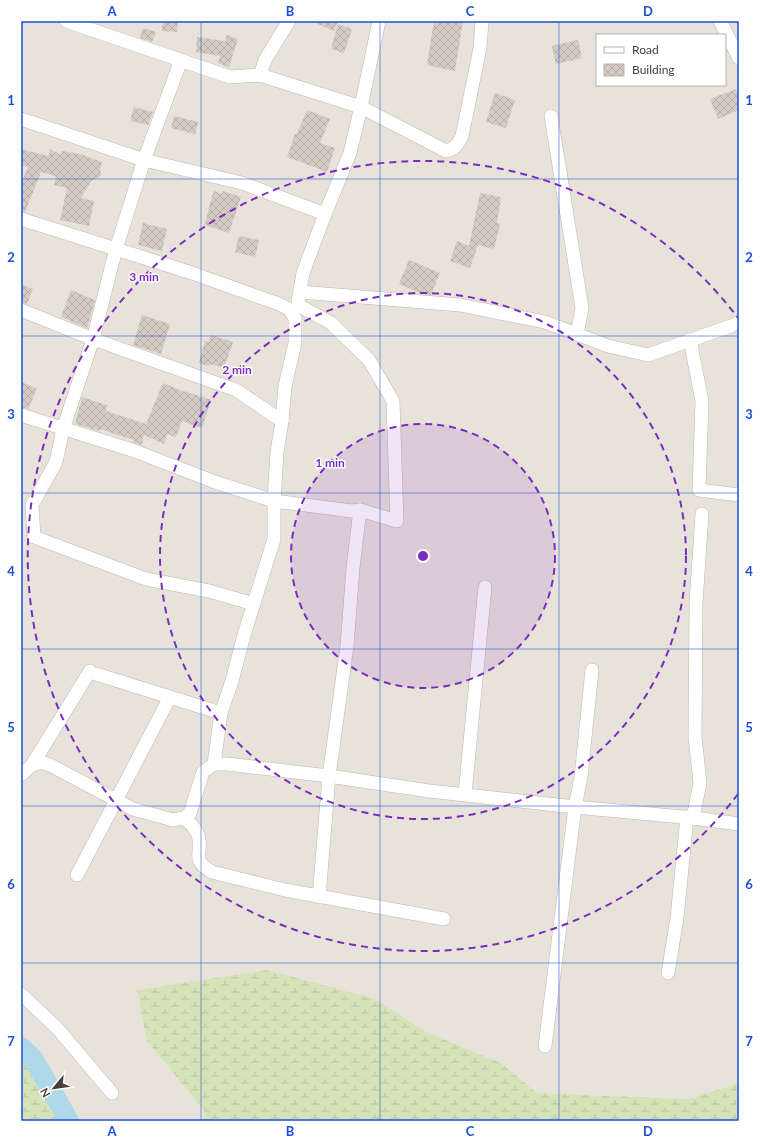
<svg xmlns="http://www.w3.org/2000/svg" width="760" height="1142" font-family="Lato,sans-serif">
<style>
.residential{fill:#e7e2da;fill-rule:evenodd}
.wetland{fill:url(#wetland-marsh)}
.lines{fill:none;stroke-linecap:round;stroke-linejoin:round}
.river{stroke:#afd8e9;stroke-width:20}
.building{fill:url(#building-cross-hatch)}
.minor-casing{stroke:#bfb7ae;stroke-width:14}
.minor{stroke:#fff;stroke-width:13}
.grid{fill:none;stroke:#1d4ed8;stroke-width:1;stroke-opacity:0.55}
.ring{fill:none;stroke:#7b2cbf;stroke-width:2;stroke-dasharray:7 5}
.centre{fill:#7b2cbf;stroke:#fff;stroke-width:2}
.ring-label{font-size:12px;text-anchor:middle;font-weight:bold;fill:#7b2cbf;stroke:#fff;stroke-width:3;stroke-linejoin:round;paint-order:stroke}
.neatline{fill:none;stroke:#1d4ed8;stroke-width:1.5}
.grid-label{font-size:13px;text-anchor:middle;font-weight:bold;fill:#1d4ed8}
</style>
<defs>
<pattern id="wetland-marsh" width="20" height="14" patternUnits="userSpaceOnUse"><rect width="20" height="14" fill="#d5e3b9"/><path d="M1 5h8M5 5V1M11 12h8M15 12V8" fill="none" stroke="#b8c4a0"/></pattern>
<pattern id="building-cross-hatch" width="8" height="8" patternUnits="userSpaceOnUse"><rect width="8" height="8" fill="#d4cbc2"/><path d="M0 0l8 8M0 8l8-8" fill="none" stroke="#b7afa7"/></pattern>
</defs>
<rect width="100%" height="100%" fill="#f4f0eb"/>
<path class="residential" d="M21 21H739V1083L688 1099 537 1093 501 1063 428 1033 375 999 189 983 137 990 147 1041 205 1112 202 1121H69L33 1058 21 1047ZM597 35H725V85H597Z"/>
<g class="wetland">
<polygon points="267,970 375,999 428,1033 501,1063 537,1093 688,1099 739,1083 739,1121 202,1121 205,1112 147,1041 137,990"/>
<polygon points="21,1047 33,1058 69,1121 21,1121"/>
</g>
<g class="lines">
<polyline class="river" points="21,1047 33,1058 69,1121"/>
</g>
<g class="building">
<polygon points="163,21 178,21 177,32 162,31"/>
<polygon points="311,21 338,21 334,31"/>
<polygon points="434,21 463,21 455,71 427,65"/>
<polygon points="338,24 352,29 344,53 331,49"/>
<polygon points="143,28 156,32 152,42 140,38"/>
<polygon points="227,35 238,39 229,67 218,63 220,56 196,52 197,37 225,41"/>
<polygon points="578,40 582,58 556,64 552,46"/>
<polygon points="736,89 739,96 739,110 718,119 710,99"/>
<polygon points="495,93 515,100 506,128 486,122"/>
<polygon points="134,107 153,112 148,125 130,121"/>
<polygon points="307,110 330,119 320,143 335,148 327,172 287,157 295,134 297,134"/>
<polygon points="174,116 198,122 195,134 171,128"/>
<polygon points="21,149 48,156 50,149 61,155 62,151 80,154 102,162 100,169 101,176 91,181 81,198 94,201 89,226 60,220 67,188 54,185 56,176 41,172 25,212 21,211 21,183 28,167 21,165"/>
<polygon points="214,191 222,194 223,191 241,197 229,233 205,225 210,203"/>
<polygon points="480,193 501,197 497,223 500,224 494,249 478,245 470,268 450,261 457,241 469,246"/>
<polygon points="143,223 167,229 162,251 138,245"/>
<polygon points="239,236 259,240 255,257 235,252"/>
<polygon points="409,260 440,273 431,295 422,294 399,284"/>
<polygon points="21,284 33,289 27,304 21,302"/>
<polygon points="71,290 95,300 87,328 61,317"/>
<polygon points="142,315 170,324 161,354 133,345"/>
<polygon points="211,335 233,342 224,368 210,364 209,366 199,363 205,341 209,342"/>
<polygon points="21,382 37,389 28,409 21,407"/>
<polygon points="163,383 185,392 185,391 211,400 202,428 182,421 176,437 167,434 164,444 144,435 142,445 133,442 134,440 100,429 100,431 75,424 82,397 107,405 106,411 146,424"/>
</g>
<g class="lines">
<g class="minor-casing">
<g id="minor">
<path d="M66 21 230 77 260 75 361 107 446 151C455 149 458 144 462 136L480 48 482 21"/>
<polyline points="720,21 739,58"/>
<polyline points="181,60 144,160 116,249 93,339 63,429 56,462 32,505 34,537 146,579 209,591 254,604"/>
<polyline points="260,75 265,60 289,21"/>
<polyline points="551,116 582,308 577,334"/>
<polyline points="21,119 144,160 242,183 325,214"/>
<polyline points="21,219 192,273 279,304 289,309 295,318 295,343 285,386 282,421 277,452 274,501 274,539 244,635 232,681 221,713 214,764"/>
<polyline points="300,292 460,305 545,322 608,346 648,355 731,326 739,322"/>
<polyline points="298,301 303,273 325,214 350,153 361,107 379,21"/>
<polyline points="21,310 93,339 236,390 282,421"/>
<polyline points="690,340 702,401 699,490 739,495"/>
<polyline points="21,415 132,450 215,482 274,501 352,511 360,510 397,521 393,401 369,360 331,323 298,305"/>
<polyline points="96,674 221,713"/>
<polyline points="32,765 41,762 50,765 133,809 173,820 184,818 190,813 203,772 214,764 227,764 329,776 429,791 575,807 693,818 739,824"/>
<polyline points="21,775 32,765 90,671"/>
<polyline points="465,794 485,587"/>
<path d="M184 818C190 823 195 827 198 835 204 852 189 859 212 872L285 890 444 919"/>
<polyline points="693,818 700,783 695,737 696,603 702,514"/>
<polyline points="77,875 170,697"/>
<polyline points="319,897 329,776 347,646 353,568 360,510"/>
<polyline points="668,973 677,918 687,817"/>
<polyline points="21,994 58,1029 112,1093"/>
<polyline points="545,1046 575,807 581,777 592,670"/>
</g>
</g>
<use href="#minor" class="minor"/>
</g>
<path class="grid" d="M201 21V1121M380 21V1121M559 21V1121M21 179H739M21 336H739M21 493H739M21 649H739M21 806H739M21 963H739"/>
<circle cx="423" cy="556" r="132" fill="#7b2cbf" fill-opacity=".12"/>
<g class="ring">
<circle cx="423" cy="556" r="132"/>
<circle cx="423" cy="556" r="263"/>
<path d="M738 794A395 395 0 1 1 738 318"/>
</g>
<circle cx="423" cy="556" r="6" class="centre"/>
<g class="ring-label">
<text x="144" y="281">3 min</text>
<text x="237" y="374">2 min</text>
<text x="330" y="467">1 min</text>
</g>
<rect width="760" height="1142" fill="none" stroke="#ffffff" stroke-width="44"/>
<rect x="596" y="34" width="130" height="52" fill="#ffffff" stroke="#b5b3b0"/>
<rect x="604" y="47" width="20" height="6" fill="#ffffff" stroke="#b5b3b0"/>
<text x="632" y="54" font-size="12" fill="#47403a">Road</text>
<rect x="604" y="64" width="20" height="12" fill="url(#building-cross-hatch)" stroke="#b5b3b0"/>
<text x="632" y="74" font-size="12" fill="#47403a">Building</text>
<g transform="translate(54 1088) rotate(241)" stroke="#ffffff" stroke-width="3" paint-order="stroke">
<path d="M0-3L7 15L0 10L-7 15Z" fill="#47403a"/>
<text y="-6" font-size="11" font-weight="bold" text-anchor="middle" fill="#47403a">N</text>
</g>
<rect x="22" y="22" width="716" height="1098" class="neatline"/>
<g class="grid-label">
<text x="112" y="16">A</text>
<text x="290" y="16">B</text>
<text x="470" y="16">C</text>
<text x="648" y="16">D</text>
<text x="11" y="105">1</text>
<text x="749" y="105">1</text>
<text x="11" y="262">2</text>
<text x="749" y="262">2</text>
<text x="11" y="419">3</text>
<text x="749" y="419">3</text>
<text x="11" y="576">4</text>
<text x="749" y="576">4</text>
<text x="11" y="732">5</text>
<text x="749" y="732">5</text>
<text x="11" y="889">6</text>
<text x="749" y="889">6</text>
<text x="11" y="1046">7</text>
<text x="749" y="1046">7</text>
<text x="112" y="1136">A</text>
<text x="290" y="1136">B</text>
<text x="470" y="1136">C</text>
<text x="648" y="1136">D</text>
</g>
</svg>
